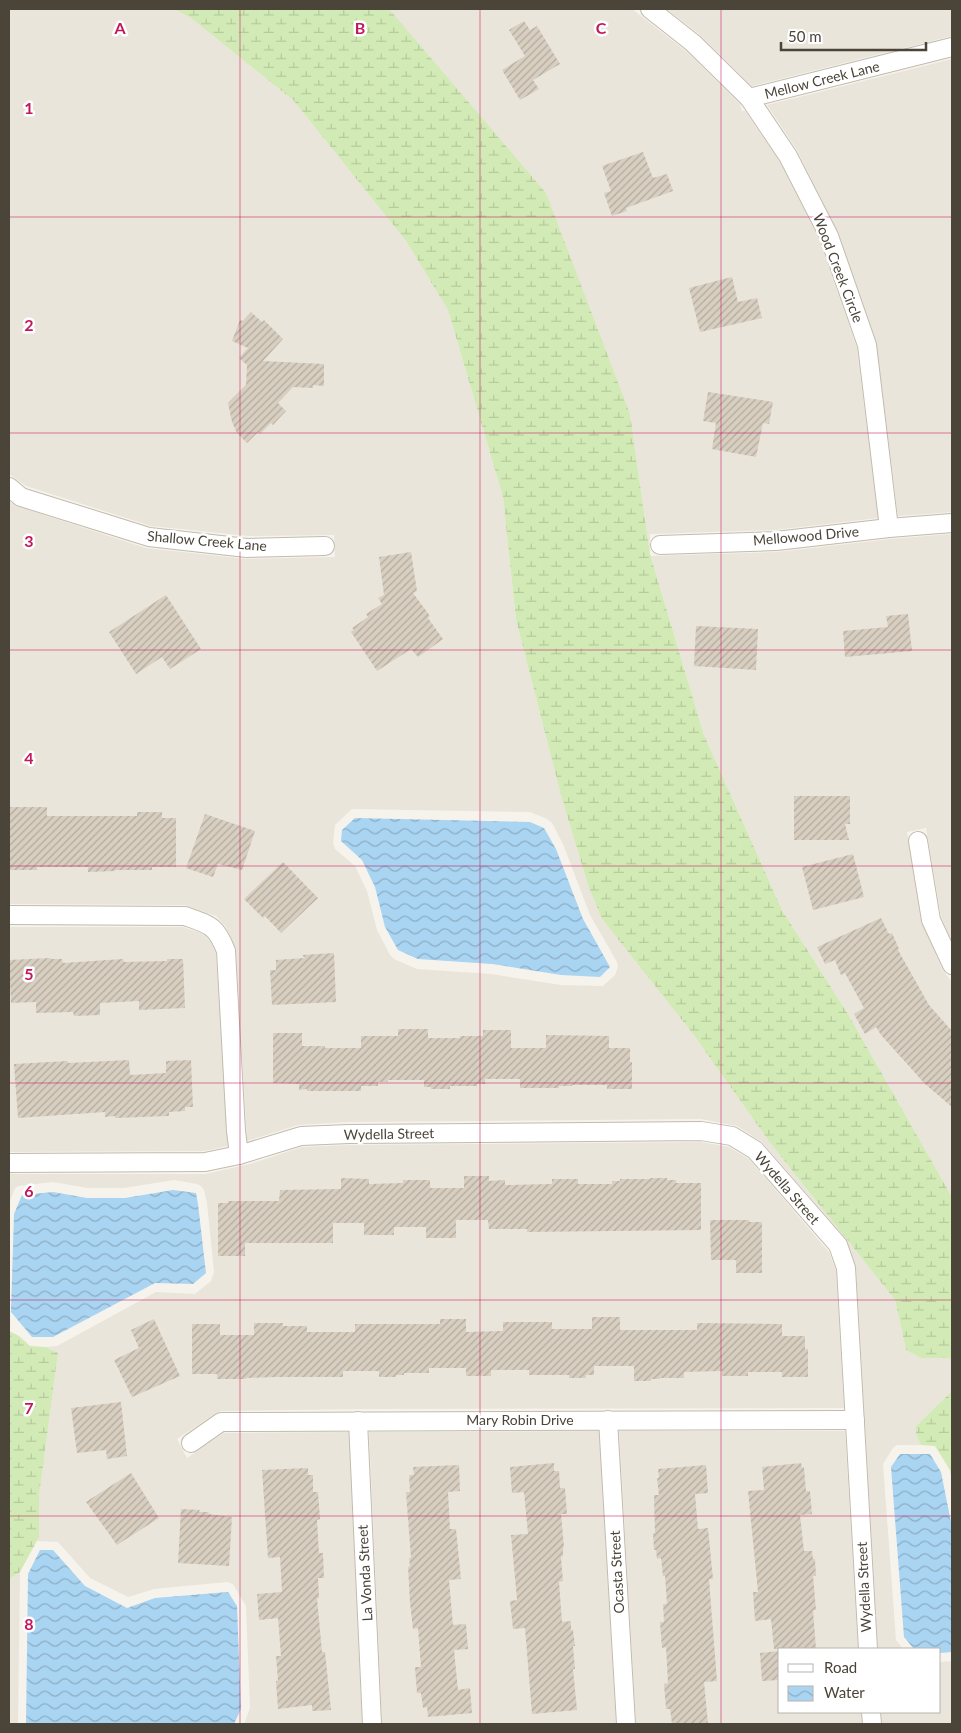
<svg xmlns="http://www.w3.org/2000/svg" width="961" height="1733" font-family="Lato,sans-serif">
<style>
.residential{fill:#eae5da;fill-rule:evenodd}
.wetland{fill:url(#wetland-marsh)}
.water{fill:url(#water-waves)}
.building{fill:url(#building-hatch)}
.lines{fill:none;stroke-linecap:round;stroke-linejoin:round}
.minor-casing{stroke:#c2bbae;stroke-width:20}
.minor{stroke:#fff;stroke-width:18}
.grid{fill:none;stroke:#c2185b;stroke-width:1;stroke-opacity:0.55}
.labels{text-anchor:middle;stroke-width:5;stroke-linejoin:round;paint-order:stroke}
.street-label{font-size:14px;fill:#4b4439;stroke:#fff}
.grid-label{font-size:16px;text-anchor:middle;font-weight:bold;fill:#c2185b;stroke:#fff;stroke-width:5;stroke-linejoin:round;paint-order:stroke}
</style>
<defs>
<pattern id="wetland-marsh" width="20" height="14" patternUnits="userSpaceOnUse" patternTransform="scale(1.25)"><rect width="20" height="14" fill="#d2eab5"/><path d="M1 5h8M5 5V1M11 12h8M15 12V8" fill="none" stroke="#b6ca9c"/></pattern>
<pattern id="water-waves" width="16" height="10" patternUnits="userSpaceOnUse" patternTransform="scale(1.25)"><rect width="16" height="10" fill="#a9d4f2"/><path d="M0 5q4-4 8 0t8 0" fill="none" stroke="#8caec5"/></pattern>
<pattern id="building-hatch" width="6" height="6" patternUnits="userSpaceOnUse" patternTransform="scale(1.25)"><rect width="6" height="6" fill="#d8cfc1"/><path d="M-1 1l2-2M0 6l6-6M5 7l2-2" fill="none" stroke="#b1aa9e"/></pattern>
</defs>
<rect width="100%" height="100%" fill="#f6f3ec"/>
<g class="residential">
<path d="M9 9H174L191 18 294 101 406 241 448 310 503 497 516 620 562 799 589 888 602 919 693 1034 771 1144 895 1300 906 1350 921 1358H951L952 1360V1391L916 1426V1434L921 1445H897L893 1448 883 1464 896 1640 903 1649H878L856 1268 845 1238 762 1142 737 1126 701 1119 349 1122 298 1125 247 1141 236 951 226 927 216 916 185 905 9 904V501L16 506 146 548 246 559 335 557 334 535 248 536 151 526 26 486 9 474ZM352 809 530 812 547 819 552 823 563 844 590 915 617 962 618 967 615 975 603 986 561 985 491 974 417 969 394 959 390 955 377 930 367 891 355 866 335 849 333 843 335 825Z"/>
<polygon points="389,9 632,9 687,52 740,104 742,111 745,111 780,162 820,241 857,348 878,518 775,530 650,534 650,556 777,552 891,539 952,534 952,943 941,916 926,828 907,832 922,922 942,969 952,982 952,1197 848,1014 782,910 704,735 650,554 630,414"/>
<polygon points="667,9 952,9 952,36 752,86 699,34"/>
<polygon points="952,59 952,512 898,516 876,341 837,231 797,150 767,105"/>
<polygon points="9,927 183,927 204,934 211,942 216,954 228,1146 204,1151 9,1152"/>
<polygon points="701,1142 729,1147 749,1159 829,1252 836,1271 844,1408 367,1409 221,1411 216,1413 177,1439 187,1458 224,1433 349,1432 362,1724 244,1724 250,1708 246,1606 233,1584 227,1582 154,1589 128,1597 90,1578 58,1542 37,1541 39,1497 58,1353 45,1347 57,1346 156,1292 195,1294 211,1281 214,1272 207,1203 204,1190 201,1186 197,1184 174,1180 124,1188 88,1188 53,1182 18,1186 14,1190 9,1204 9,1174 205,1174 250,1164 302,1147 349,1145"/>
<polygon points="599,1431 616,1724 382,1724 369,1432"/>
<polygon points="619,1431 845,1431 858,1649 780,1649 780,1712 861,1712 862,1724 636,1724"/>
<polygon points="20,1572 18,1724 9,1724 9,1579"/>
<polygon points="952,1661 952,1724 882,1724 881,1712 940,1712 940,1662"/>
</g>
<g class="wetland">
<polygon points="174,9 389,9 546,193 630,414 650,554 704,735 782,910 848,1014 952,1197 952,1360 950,1358 921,1358 906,1350 895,1300 771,1144 693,1034 602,919 589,888 562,799 516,620 503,497 448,310 406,241 294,101 191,18"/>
<polygon points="9,1331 19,1336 30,1346 45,1347 58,1353 39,1497 39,1537 20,1572 9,1579"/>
<polygon points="952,1391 952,1483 950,1470 935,1446 921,1445 916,1434 916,1426"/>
</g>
<g class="water">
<polygon points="355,818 530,822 544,828 556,849 583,919 610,967 600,977 561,975 492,964 418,959 398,950 385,927 375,887 362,860 341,841 342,830"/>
<polygon points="173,1190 196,1193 198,1204 206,1273 193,1284 155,1283 53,1337 32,1337 11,1312 14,1214 22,1195 53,1192 87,1198 125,1198"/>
<polygon points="900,1454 930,1454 941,1472 952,1527 952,1652 940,1653 940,1649 914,1649 904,1637 891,1467"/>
<polygon points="40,1550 53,1550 85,1586 127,1608 155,1598 228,1592 237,1606 241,1709 234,1724 26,1724 28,1574"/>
</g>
<g class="building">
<polygon points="524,21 530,30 537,26 560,64 533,80 539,89 520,100 502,70 525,56 509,30"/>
<polygon points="643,152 653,178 667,174 673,191 626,208 627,211 612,216 604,193 611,191 602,166"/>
<polygon points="732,277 738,302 757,298 762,318 700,332 689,288"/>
<polygon points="251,312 262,322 264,320 283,339 263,361 324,364 324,386 313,385 313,388 293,387 278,403 286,411 273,425 271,423 260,434 258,432 247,443 237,433 232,422 228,403 246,385 247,365 239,358 248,348 232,341 240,320 243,321"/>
<polygon points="708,392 773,402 769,424 763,423 756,457 712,449 716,423 703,421"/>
<polygon points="411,552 417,591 413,593 430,616 428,618 443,639 418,657 411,649 377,671 351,632 354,630 352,628 368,617 366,614 382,604 378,598 384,595 379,557"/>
<polygon points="166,595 201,649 170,669 162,657 136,674 109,632"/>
<polygon points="908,614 912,651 845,657 843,631 888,627 886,616"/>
<polygon points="696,626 758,629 756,670 694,666"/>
<polygon points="794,796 850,796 850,824 845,824 849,840 794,840"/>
<polygon points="9,807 47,807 47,816 137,816 137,812 162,812 162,818 176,818 176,867 152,867 152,870 115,870 115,871 88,872 88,867 37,867 37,870 9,870"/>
<polygon points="205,814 255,831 242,870 218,864 213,877 186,868"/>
<polygon points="853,854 864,897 813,910 802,867"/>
<polygon points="283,862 318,898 281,933 265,916 263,918 244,899"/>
<polygon points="881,918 889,934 892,933 899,949 898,950 929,1005 952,1031 952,1107 925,1084 881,1035 876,1027 865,1034 854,1014 864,1008 845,973 841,975 835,960 825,964 817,947"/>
<polygon points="334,953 336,1002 272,1005 270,970 276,970 276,960 305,958 302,955"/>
<polygon points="51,958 51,959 62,959 63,963 123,959 124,962 167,961 167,959 183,959 185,1008 139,1010 139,1001 100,1003 100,1015 74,1016 73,1012 36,1013 36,1002 11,1003 9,960"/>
<polygon points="398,1029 428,1029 428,1038 460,1038 460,1036 483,1036 483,1030 511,1030 511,1048 546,1048 546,1035 609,1036 609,1048 630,1048 630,1062 632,1062 632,1089 607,1089 607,1085 572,1085 572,1086 559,1086 559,1088 520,1088 520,1079 485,1079 485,1084 477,1084 477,1086 450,1086 450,1089 431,1089 431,1087 424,1087 424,1080 388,1080 388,1082 378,1082 378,1086 361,1086 361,1091 307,1091 307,1089 299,1090 299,1084 273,1083 273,1033 302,1033 302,1046 325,1046 325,1048 361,1048 361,1036 398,1036"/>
<polygon points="129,1060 130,1075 166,1073 166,1061 191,1060 193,1107 185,1107 185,1111 169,1112 169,1116 115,1118 115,1116 105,1117 105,1112 18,1118 14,1064 68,1061 68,1063"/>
<polygon points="464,1176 489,1176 489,1181 505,1180 505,1185 552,1184 552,1179 578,1179 578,1184 612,1184 612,1181 620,1181 620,1179 650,1179 650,1178 667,1178 667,1180 676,1180 676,1183 701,1183 701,1230 527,1232 527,1229 489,1229 488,1220 456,1220 456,1238 426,1238 426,1227 394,1227 394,1235 364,1235 364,1223 333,1223 333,1243 245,1243 245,1256 218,1256 218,1203 228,1203 228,1201 279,1201 280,1190 341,1189 341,1178 369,1179 369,1184 403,1183 403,1180 430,1180 430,1188 464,1188"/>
<polygon points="710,1220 749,1220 749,1222 762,1222 762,1273 736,1273 736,1260 711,1260"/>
<polygon points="592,1317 620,1317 620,1330 697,1330 697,1323 782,1324 782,1336 805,1336 805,1349 808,1349 808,1377 782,1377 782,1372 748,1372 748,1376 722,1376 722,1371 684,1372 684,1378 660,1378 660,1379 651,1379 651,1381 634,1381 634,1366 594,1366 594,1375 586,1375 586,1378 569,1378 569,1375 529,1375 529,1370 491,1370 491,1376 466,1376 466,1368 429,1368 429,1373 404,1373 404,1375 396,1375 396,1377 379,1377 379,1371 343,1371 343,1377 275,1377 246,1378 246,1379 217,1379 217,1374 192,1374 192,1324 220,1324 220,1335 254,1335 254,1323 283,1323 283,1326 307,1326 307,1332 355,1332 355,1324 440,1324 440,1319 466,1319 466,1332 503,1331 503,1322 552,1322 552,1329 592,1329"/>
<polygon points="154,1319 180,1376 132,1397 114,1360 139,1348 131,1330"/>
<polygon points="121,1402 127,1456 107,1459 106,1450 77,1453 71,1408"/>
<polygon points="554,1463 554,1471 559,1471 560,1488 565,1488 567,1514 561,1514 564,1547 563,1548 563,1556 561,1557 563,1581 559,1582 562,1622 571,1621 571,1630 573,1630 575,1646 573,1646 575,1669 573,1669 577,1710 532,1714 525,1628 513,1629 510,1601 517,1600 511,1535 528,1534 524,1492 512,1493 510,1467"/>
<polygon points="801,1463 802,1468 804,1467 806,1491 810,1491 812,1514 800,1515 804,1551 812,1551 813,1559 815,1559 816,1576 813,1576 816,1610 813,1610 816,1649 774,1649 771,1619 755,1621 753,1592 758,1592 748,1491 764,1490 762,1467"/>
<polygon points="459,1465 460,1491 448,1492 450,1529 456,1529 461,1579 449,1580 453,1625 466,1624 468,1649 454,1650 458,1690 470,1688 472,1713 428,1717 427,1707 423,1708 421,1693 417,1693 415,1667 421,1667 418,1628 413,1629 410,1603 408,1567 410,1566 409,1558 411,1558 406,1492 410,1492 409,1475 414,1475 413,1467"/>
<polygon points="706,1465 708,1493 695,1494 698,1529 708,1528 713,1579 709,1579 717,1681 704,1682 708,1724 672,1724 670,1709 666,1709 664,1684 668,1683 666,1647 662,1648 660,1622 664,1622 663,1604 667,1604 665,1576 663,1576 661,1558 657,1559 656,1550 654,1550 653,1533 655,1533 654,1495 659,1495 657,1478 659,1478 658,1469"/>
<polygon points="308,1468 308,1475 313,1475 313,1492 318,1492 320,1519 317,1520 319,1553 323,1553 324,1578 318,1578 319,1598 317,1598 322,1652 325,1652 331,1710 312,1711 312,1705 278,1709 276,1681 278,1681 276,1656 281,1656 278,1618 259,1620 257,1594 282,1592 280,1557 268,1558 262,1470"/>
<polygon points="131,1473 159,1518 117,1545 86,1502"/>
<polygon points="181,1509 200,1510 199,1512 209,1512 208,1514 232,1517 229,1566 178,1563"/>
<polygon points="780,1651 780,1680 762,1681 760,1653"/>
</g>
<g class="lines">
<g class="minor-casing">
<g id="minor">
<polyline points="650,9 693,43 749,98 788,156 829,236 867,345 889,528"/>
<polyline points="749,98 952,47"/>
<polyline points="9,487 21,497 149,537 247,548 325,546"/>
<polyline points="660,545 776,541 889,528 952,523"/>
<polyline points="918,841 931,920 952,965"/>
<path d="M9 915 185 916C210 925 216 925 226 951L236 1131 239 1155"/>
<polyline points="9,1163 205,1162 239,1155 301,1136 349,1134 701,1131 732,1136 755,1150 838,1245 846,1268 868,1649"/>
<polyline points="608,1420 626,1724"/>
<polyline points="358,1421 372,1724"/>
<polyline points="191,1443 221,1422 855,1420"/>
<polyline points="871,1712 872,1724"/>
</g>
</g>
<use href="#minor" class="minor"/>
</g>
<path class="grid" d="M240 9V1724M480 9V1724M721 9V1724M9 217H952M9 433H952M9 650H952M9 866H952M9 1083H952M9 1300H952M9 1516H952"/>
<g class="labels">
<g class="street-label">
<text transform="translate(822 80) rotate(-14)" y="5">Mellow Creek Lane</text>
<text transform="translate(838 268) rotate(69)" y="5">Wood Creek Circle</text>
<text transform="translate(806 536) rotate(-5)" y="5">Mellowood Drive</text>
<text transform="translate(207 541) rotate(5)" y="5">Shallow Creek Lane</text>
<text transform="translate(389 1134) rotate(-1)" y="5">Wydella Street</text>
<text transform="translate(787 1188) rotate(49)" y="5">Wydella Street</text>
<text x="520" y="1425">Mary Robin Drive</text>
<text transform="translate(617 1572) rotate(-93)" y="5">Ocasta Street</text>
<text transform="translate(365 1573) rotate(-93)" y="5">La Vonda Street</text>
<text transform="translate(864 1587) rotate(-93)" y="5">Wydella Street</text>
</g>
</g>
<g class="grid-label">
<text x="120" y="34">A</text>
<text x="360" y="34">B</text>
<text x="601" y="34">C</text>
<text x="29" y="114">1</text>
<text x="29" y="331">2</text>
<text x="29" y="547">3</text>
<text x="29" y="764">4</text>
<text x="29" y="980">5</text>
<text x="29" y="1197">6</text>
<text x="29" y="1414">7</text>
<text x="29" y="1630">8</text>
</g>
<rect width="961" height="1733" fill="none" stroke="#4b4439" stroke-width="20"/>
<rect x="778" y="1648" width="162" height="65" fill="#ffffff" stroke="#b7b4b0"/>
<rect x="788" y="1664" width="25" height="8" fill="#ffffff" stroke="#b7b4b0"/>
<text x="824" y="1673" font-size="15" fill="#4b4439">Road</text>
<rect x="788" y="1686" width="25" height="15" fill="url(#water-waves)" stroke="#b7b4b0"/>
<text x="824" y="1698" font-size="15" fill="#4b4439">Water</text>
<path d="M781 42v8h145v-8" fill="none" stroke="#4b4439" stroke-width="2.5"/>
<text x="788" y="42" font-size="15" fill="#4b4439" stroke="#ffffff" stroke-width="4" paint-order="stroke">50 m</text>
</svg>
